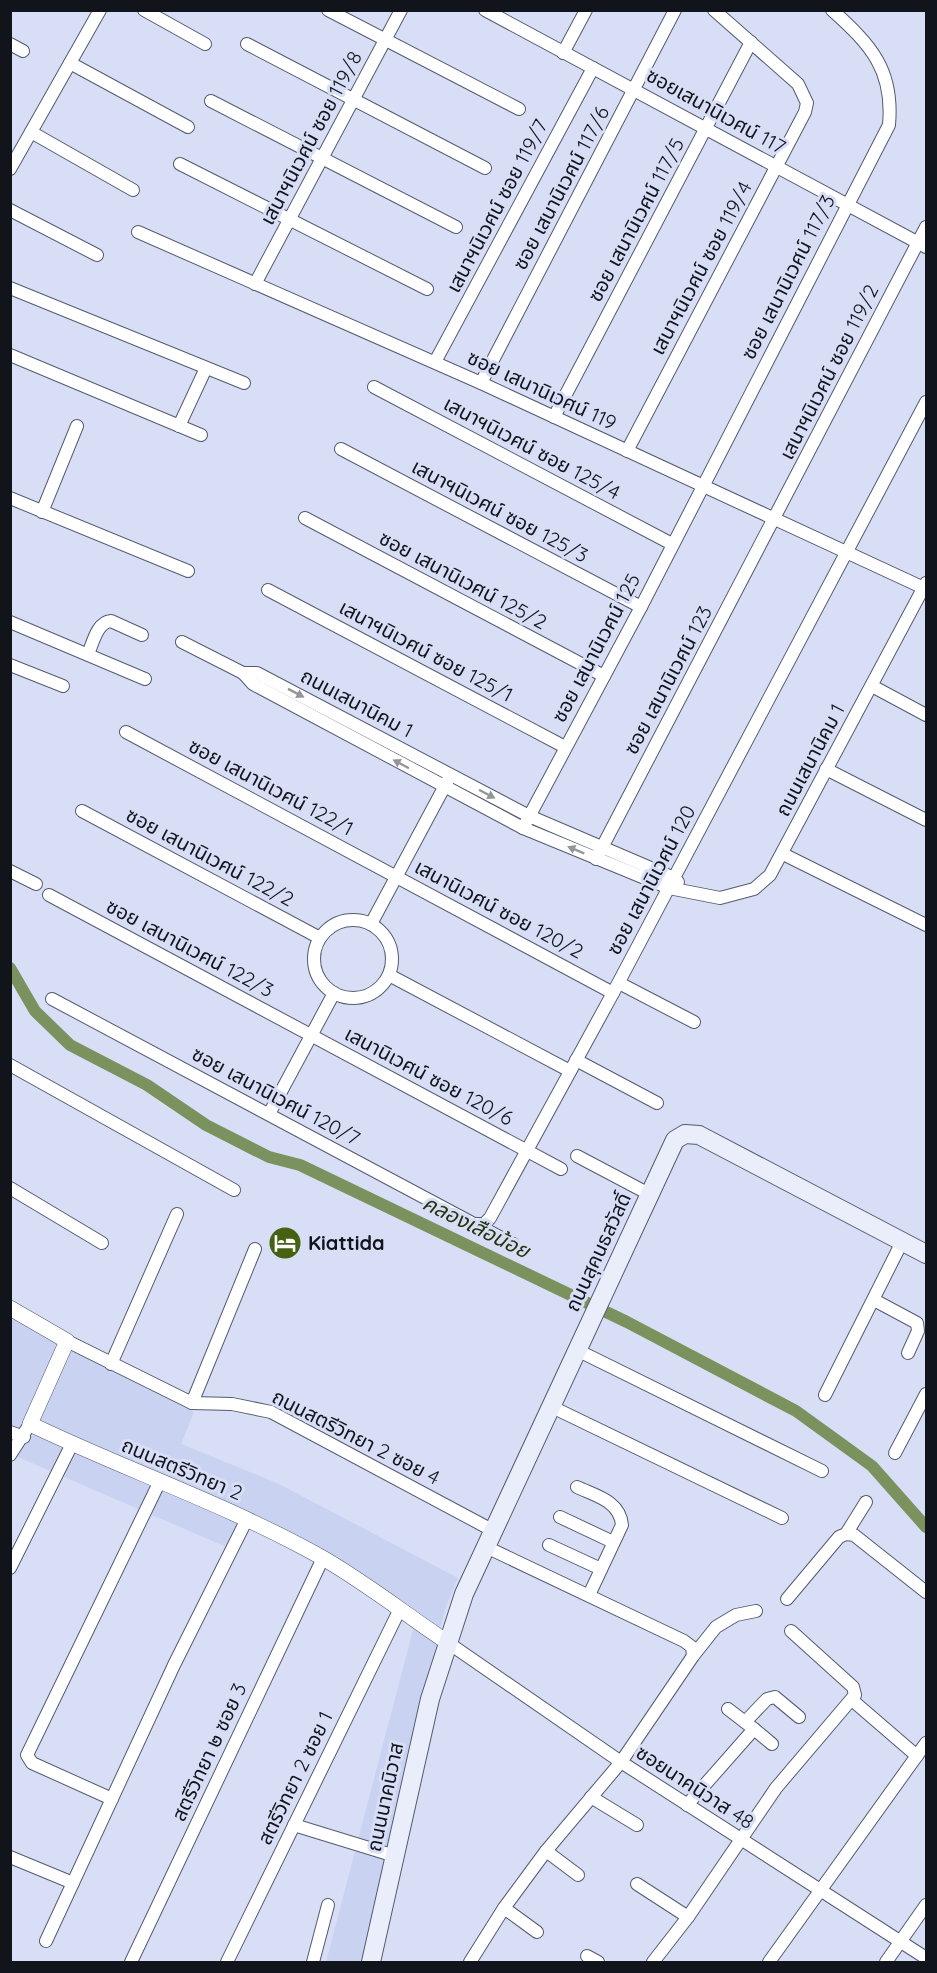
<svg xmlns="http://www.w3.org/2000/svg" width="937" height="1973" font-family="Quicksand,'Noto Sans Thai',sans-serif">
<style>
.built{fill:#cad2f1}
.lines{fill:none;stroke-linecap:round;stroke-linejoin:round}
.canal{stroke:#7c925e;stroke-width:12}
.minor-casing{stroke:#555b6f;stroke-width:14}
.tertiary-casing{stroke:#555b6f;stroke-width:16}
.secondary-casing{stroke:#555b6f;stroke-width:20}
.minor{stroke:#fff;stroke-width:12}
.tertiary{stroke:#fff;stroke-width:15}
.secondary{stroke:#eaedfa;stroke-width:18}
.oneway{fill:#949599}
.labels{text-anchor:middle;stroke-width:6;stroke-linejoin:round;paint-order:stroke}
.street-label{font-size:20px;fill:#12141c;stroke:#d7def6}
.poi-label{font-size:20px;font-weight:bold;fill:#12141c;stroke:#d7def6;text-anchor:start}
.water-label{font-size:21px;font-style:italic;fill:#24330b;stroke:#d7def6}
</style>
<rect width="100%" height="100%" fill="#d7def6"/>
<polygon class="built" points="10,1316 194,1412 181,1444 277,1483 458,1578 445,1609 363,1962 326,1962 414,1626 353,1585 250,1528 238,1552 11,1454 11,1439 17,1427 11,1424"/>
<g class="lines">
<polyline class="canal" points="10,968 35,1011 70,1045 147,1085 206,1125 269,1157 300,1165 627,1322 796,1411 872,1466 926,1527"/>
<g class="minor-casing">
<g id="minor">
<polyline points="144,10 205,44"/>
<polyline points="328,10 519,109"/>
<polyline points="485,10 926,247"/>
<polyline points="10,44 23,51"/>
<polyline points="247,44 485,168"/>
<polyline points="563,53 586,10"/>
<polyline points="70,63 188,127"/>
<polyline points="211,101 456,227"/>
<polyline points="31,132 133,190"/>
<polyline points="180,164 427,289"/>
<polyline points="10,169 100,10"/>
<polyline points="10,210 97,255"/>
<polyline points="138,232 481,383 926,589"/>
<polyline points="255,284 401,10"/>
<polyline points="10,288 244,383"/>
<polyline points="10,355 201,435"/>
<polyline points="435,362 593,68"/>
<polyline points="481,383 675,10"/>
<polyline points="374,387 672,544"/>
<polyline points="554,417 751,42"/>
<polyline points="179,426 206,368"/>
<polyline points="341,449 641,607"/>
<polyline points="627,451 805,112 807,103 798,84 714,10"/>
<polyline points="10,498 188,571"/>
<polyline points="42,512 77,426"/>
<polyline points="305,518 604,676"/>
<polyline points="268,590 565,747"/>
<polyline points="10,622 145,679"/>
<polyline points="182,642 243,673 253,684 523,828 669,888 720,898 754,889 770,875 926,583"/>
<path d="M88 654C93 643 97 622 111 621L142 635"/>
<polyline points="10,665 63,686"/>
<polyline points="243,673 257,673 529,816 674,878 678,882"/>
<polyline points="872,686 926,715"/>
<polyline points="126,732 613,993"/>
<polyline points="826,769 926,820"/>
<polyline points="82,811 320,938"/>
<path d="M523 828 641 607 889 125C894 70 871 45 832 10"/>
<polyline points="783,854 926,925"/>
<polyline points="596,859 926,227"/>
<polyline points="10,871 36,884"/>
<polyline points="49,895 561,1169"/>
<circle cx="353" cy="959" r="39"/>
<polyline points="371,924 448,780"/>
<polyline points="389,975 570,1071"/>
<polyline points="619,983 694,1022"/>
<polyline points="52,999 474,1224 484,1224 490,1218 613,993 926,402"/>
<polyline points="576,1060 657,1103"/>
<polyline points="10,1065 234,1190"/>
<polyline points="269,1114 334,993"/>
<polyline points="577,1156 649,1194"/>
<polyline points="10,1188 102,1243"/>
<polyline points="475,1224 513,1244"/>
<polyline points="874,1300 917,1323 918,1331 908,1353"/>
<polyline points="67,1341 192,1403 232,1404 271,1412 492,1530"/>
<polyline points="577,1350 822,1471"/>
<polyline points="111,1364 177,1214"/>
<polyline points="825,1395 902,1242"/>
<polyline points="192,1403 255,1249"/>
<polyline points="550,1406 782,1518"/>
<polyline points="10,1432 24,1437"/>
<polyline points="895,1453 926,1394"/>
<polyline points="10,1455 30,1424"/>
<path d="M577 1487C596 1496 620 1501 622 1525L589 1595"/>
<polyline points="560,1517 613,1542"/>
<polyline points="846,1534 866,1502"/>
<polyline points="549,1545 601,1569"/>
<polyline points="484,1546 684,1641 692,1647 693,1656"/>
<polyline points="10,1568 72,1444"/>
<polyline points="787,1599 839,1537 846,1534 854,1535 926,1592"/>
<polyline points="447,1642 621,1762 926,1958"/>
<polyline points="852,1700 917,1756"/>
<polyline points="745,1722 767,1699 775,1697 799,1717"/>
<polyline points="754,1729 772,1744"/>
<polyline points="591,1797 637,1825"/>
<polyline points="112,1799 32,1763 27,1755 159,1483"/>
<polyline points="687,1805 754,1729 728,1709"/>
<polyline points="294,1825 395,1856"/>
<polyline points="546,1851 578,1875"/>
<polyline points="10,1857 73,1883"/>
<polyline points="637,1884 688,1917"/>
<polyline points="504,1908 537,1932"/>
<polyline points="46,1941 174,1665 247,1519"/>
<polyline points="587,1956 598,1962"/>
<polyline points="131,1962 323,1558"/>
<polyline points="227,1962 399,1611"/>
<polyline points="313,1962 328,1905"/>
<polyline points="470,1962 504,1908 546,1851 621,1762 693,1656 716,1627 736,1615 756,1611"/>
<polyline points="653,1962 688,1917 776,1788 855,1695 853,1687 791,1631"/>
<polyline points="769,1962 926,1743"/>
<polyline points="886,1962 926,1905"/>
</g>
</g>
<g class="tertiary-casing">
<path id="tertiary" d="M10 1308 67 1341 30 1424C126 1470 228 1505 321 1557 365 1582 405 1614 447 1642"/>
</g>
<g class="secondary-casing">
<polyline id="secondary" points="371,1962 430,1699 464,1594 675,1140 685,1134 699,1135 926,1254"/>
</g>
<use href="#minor" class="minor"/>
<use href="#tertiary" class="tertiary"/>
<use href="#secondary" class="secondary"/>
</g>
<defs><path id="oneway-solid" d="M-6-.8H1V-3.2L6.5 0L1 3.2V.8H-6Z" transform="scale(1.5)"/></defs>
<g class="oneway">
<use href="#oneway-solid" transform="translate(296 693) rotate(27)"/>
<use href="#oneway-solid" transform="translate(401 764) rotate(-152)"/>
<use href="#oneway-solid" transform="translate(487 794) rotate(28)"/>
<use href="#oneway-solid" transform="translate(576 850) rotate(-157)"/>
</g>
<defs>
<g id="hotel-disc" transform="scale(1.725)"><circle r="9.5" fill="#466111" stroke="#d7def6"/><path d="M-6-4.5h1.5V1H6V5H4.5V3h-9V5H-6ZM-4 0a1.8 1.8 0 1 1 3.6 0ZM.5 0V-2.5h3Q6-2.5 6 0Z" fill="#fff"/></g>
</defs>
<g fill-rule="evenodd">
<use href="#hotel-disc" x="285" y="1243"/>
</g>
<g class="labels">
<g class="street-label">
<text transform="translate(716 111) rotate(29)" y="7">ซอยเสนานิเวศน์ 117</text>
<text transform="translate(311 138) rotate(-62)" y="7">เสนาฯนิเวศน์ ซอย 119/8</text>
<text transform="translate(561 188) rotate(-62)" y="7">ซอย เสนานิเวศน์ 117/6</text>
<text transform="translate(497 206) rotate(-62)" y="7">เสนาฯนิเวศน์ ซอย 119/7</text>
<text transform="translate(636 220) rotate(-62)" y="7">ซอย เสนานิเวศน์ 117/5</text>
<text transform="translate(701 268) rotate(-62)" y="7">เสนาฯนิเวศน์ ซอย 119/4</text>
<text transform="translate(788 277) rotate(-63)" y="7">ซอย เสนานิเวศน์ 117/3</text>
<text transform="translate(829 372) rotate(-63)" y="7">เสนาฯนิเวศน์ ซอย 119/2</text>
<text transform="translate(542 390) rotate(25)" y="7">ซอย เสนานิเวศน์ 119</text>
<text transform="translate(532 448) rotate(28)" y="7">เสนาฯนิเวศน์ ซอย 125/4</text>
<text transform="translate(500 511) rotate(28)" y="7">เสนาฯนิเวศน์ ซอย 125/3</text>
<text transform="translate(463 580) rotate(28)" y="7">ซอย เสนานิเวศน์ 125/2</text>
<text transform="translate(596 648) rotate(-62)" y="7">ซอย เสนานิเวศน์ 125</text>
<text transform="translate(426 651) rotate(28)" y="7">เสนาฯนิเวศน์ ซอย 125/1</text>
<text transform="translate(668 680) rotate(-62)" y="7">ซอย เสนานิเวศน์ 123</text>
<text transform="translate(357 703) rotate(28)" y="7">ถนนเสนานิคม 1</text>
<text transform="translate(810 760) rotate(-62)" y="7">ถนนเสนานิคม 1</text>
<text transform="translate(271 787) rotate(28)" y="7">ซอย เสนานิเวศน์ 122/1</text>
<text transform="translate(210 857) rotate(28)" y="7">ซอย เสนานิเวศน์ 122/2</text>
<text transform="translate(651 880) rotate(-62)" y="7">ซอย เสนานิเวศน์ 120</text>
<text transform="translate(499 909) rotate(28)" y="7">เสนานิเวศน์ ซอย 120/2</text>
<text transform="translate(190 948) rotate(28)" y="7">ซอย เสนานิเวศน์ 122/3</text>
<text transform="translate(429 1076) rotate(28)" y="7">เสนานิเวศน์ ซอย 120/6</text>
<text transform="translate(276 1096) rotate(28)" y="7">ซอย เสนานิเวศน์ 120/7</text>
<text transform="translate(598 1252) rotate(-65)" y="7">ถนนสุคนธสวัสดิ์</text>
<text transform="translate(356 1437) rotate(27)" y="7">ถนนสตรีวิทยา 2 ซอย 4</text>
<text transform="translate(182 1469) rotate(23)" y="7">ถนนสตรีวิทยา 2</text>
<text transform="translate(209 1752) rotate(-65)" y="7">สตรีวิทยา ๒ ซอย 3</text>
<text transform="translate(295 1778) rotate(-64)" y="7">สตรีวิทยา 2 ซอย 1</text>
<text transform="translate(695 1787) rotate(33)" y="7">ซอยนาคนิวาส 48</text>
<text transform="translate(385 1797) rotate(-78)" y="7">ถนนนาคนิวาส</text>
</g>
<g class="poi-label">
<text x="308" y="1250">Kiattida</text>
</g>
<g class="water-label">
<text transform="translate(476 1227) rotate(26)" y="7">คลองเสือน้อย</text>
</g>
</g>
<rect width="937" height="1973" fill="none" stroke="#12141c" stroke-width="24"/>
</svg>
